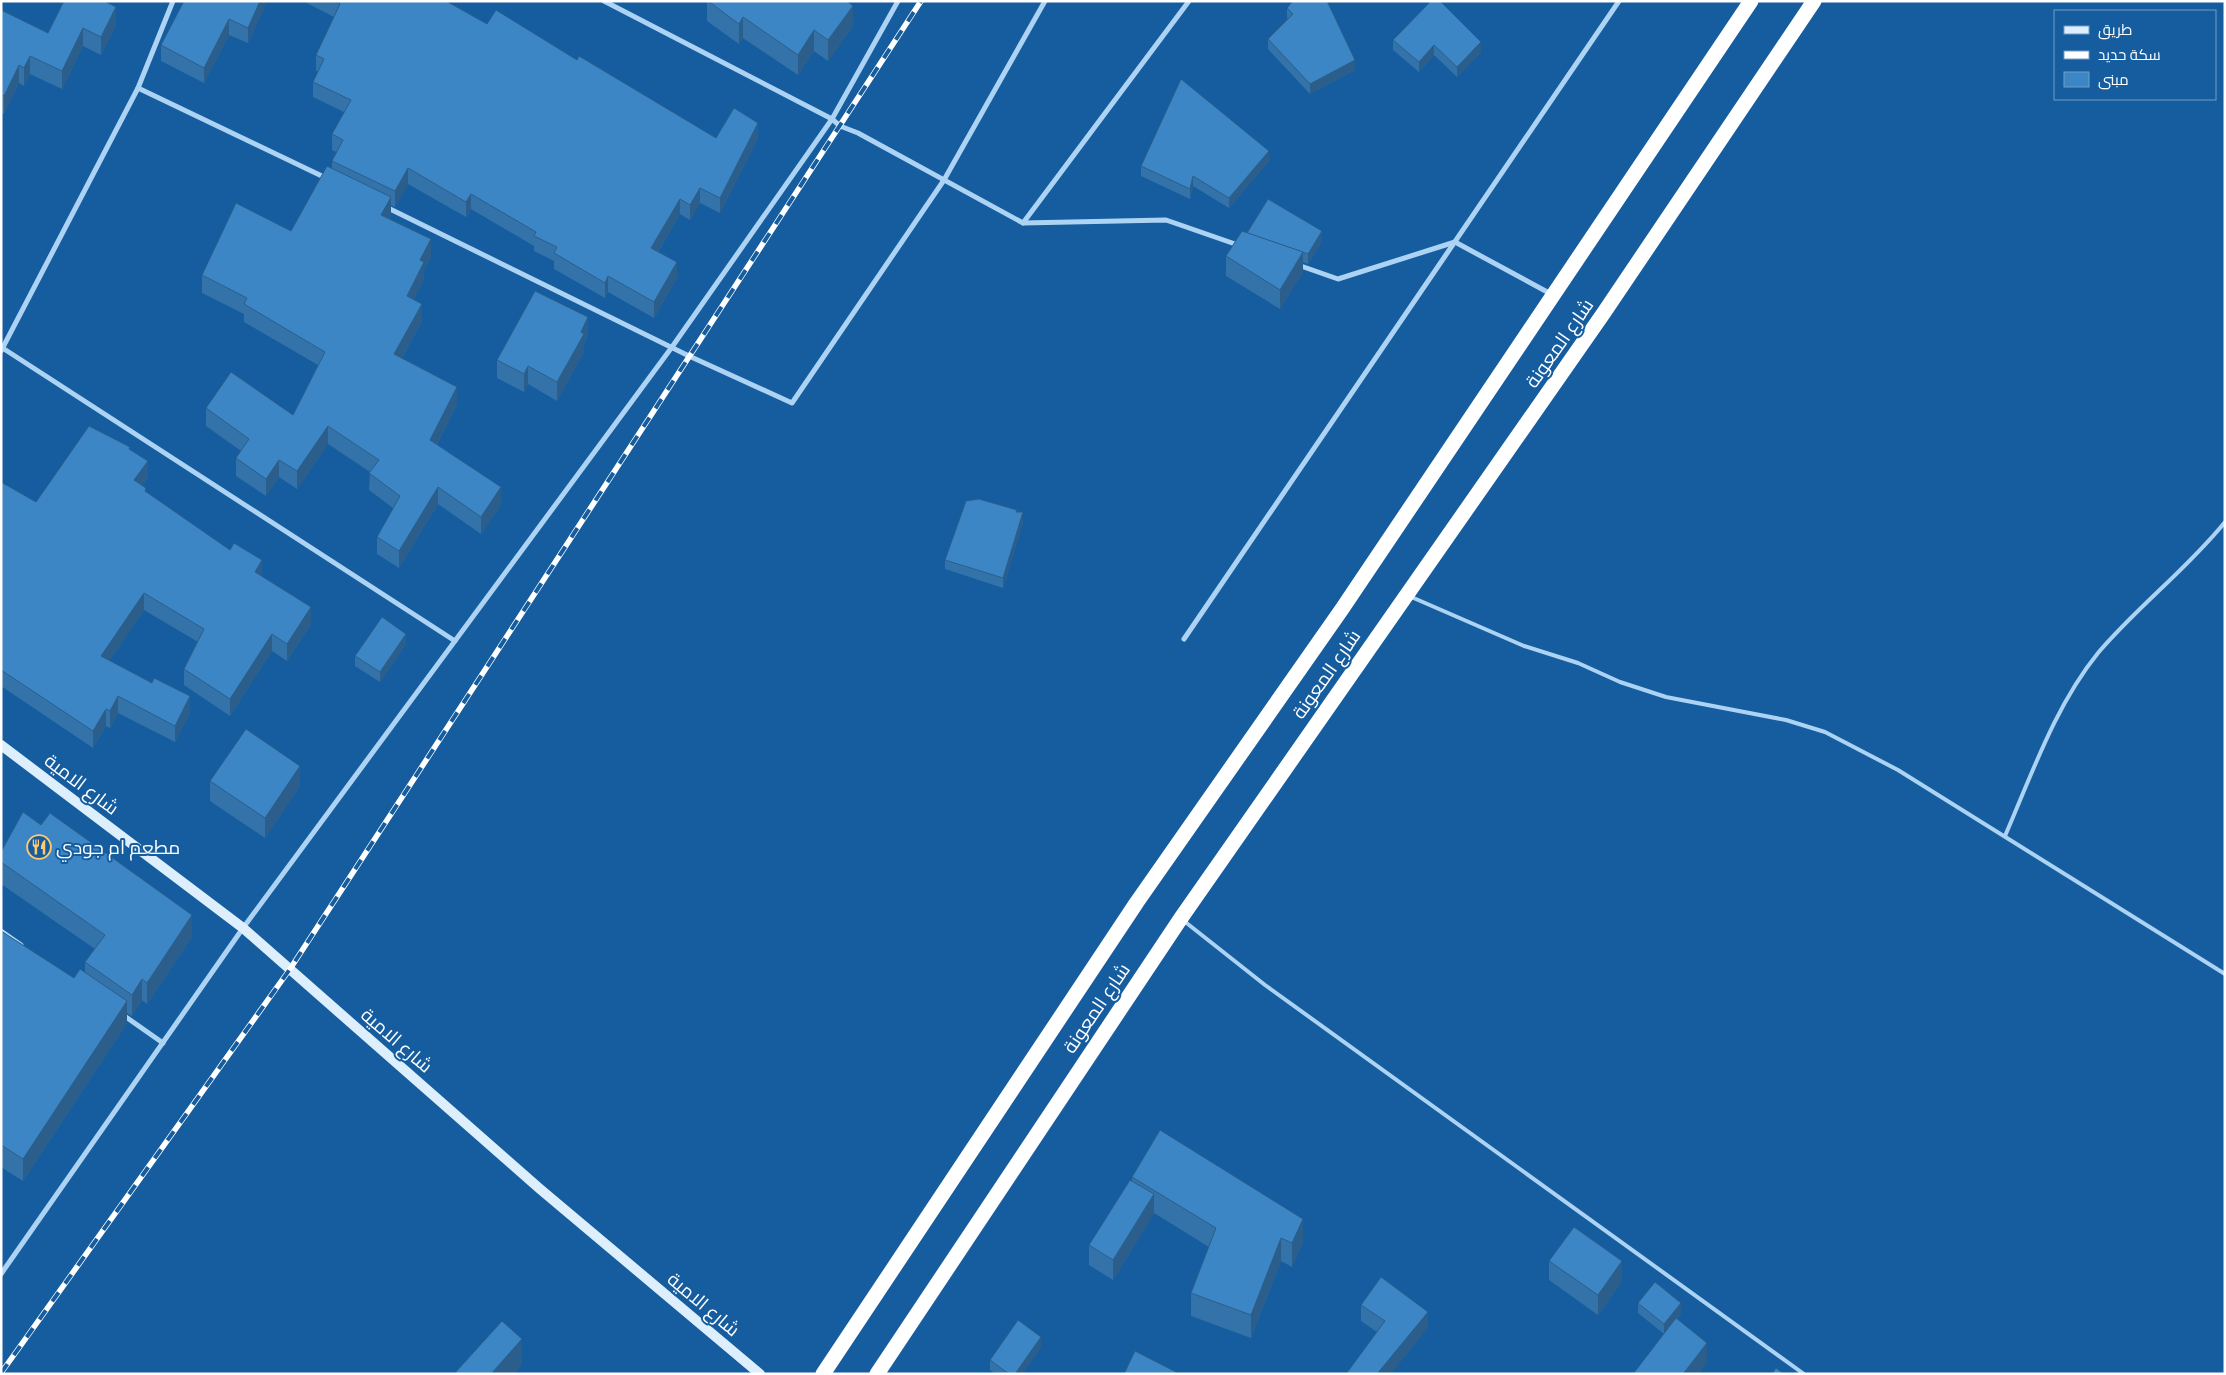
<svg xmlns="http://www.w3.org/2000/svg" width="2226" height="1375" font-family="Cabin,Cairo,sans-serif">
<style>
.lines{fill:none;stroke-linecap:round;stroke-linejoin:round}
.lane{stroke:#add3f4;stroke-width:4}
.street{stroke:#add3f4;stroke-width:5}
.secondary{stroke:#ddeefd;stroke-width:10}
.highway{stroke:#fff;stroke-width:15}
.rail-casing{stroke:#fff;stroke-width:5.5}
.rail{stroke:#155d9f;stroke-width:4;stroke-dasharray:11;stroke-linecap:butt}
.wall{fill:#3473a9}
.shaded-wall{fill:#2b5e8a}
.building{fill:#3d86c5;stroke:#2b5e8a}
.labels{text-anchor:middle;stroke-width:4;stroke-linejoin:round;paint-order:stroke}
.street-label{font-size:19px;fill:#fff;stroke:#155d9f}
.poi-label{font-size:19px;fill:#fff;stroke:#155d9f;text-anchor:start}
</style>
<rect width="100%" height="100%" fill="#155d9f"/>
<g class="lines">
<g class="lane">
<polyline points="1409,596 1524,646 1578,663 1620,682 1666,697 1786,720 1825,732 1898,770 2225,974"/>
<path d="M2005 836C2032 774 2055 706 2098 653 2137 607 2187 569 2225 522"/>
<polyline points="1184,921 1265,985 1804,1374"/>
</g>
<g class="street">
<polyline points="604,1 832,119 840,126 858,133 1023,223 1189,1"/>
<polyline points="138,88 326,178"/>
<polyline points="386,207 689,356 792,403 944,180 1045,1"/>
<polyline points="1023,223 1166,220 1238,245"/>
<polyline points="1298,265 1338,279 1455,242 1551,294"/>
<polyline points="1,347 455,641"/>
<polyline points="1,351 138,88 173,1"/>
<polyline points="1184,639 1619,1"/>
<polyline points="1,931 21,945"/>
<polyline points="123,1015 163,1043"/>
<polyline points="1,1274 243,928 672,347 832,119 898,1"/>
</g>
<polyline class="secondary" points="1,745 243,928 540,1189 760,1374"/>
<g class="highway">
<polyline points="823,1374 1137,902 1342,609 1751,1"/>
<polyline points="877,1374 1181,918 1603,314 1814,1"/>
</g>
<g class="rail-casing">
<polyline id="rail" points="1,1373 290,969 921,1"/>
</g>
<use href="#rail" class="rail"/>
</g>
<g class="wall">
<polygon points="64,1 116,25 101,55 83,46 62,89 30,74 24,86 19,83 4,114 1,113 1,10 48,33"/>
<polygon points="267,1 248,43 229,35 204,83 161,61 161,45"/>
<polygon points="303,1 446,1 487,24 577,60 716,138 758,138 720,213 700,203 690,220 680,214 658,252 677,278 654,318 608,292 605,298 554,269 554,261 534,251 534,246 471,209 466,217 408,184 395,207 391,205 391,214 389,218 431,257 424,270 424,279 414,299 422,321 402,358 457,405 437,444 501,505 481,534 438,504 399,568 377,554 377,537 393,508 369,490 370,472 328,444 297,489 279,477 266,496 236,476 236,458 241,451 206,426 206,408 293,415 318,365 244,322 244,314 202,293 202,275 291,231 332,168 332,161 336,152 332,150 332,134 344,112 313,97 313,82 318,71 316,71 316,55 334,17"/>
<polygon points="707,1 853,26 828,61 814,51 798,75 743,38 739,44 707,21"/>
<polygon points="1287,8 1355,70 1310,94 1268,49 1268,39 1288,19 1287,18"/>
<polygon points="1393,40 1481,52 1457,77 1434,55 1419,72 1393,50"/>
<polygon points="1269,161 1229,208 1193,186 1190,199 1141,176 1141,166"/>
<polygon points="1247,233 1322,241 1308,264 1303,262 1303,272 1280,309 1226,276 1226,256"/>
<polygon points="588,335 584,344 584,352 557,401 528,384 524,392 497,378 497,360"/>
<polygon points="130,450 148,478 142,485 146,492 262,576 311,624 287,661 272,651 230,716 184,685 184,669 198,642 144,610 109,661 190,713 175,742 118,713 110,728 106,726 93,748 1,686 1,482 36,502"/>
<polygon points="1017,512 1023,522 1003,588 945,569 945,560"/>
<polygon points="406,644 380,682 355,666 355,656"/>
<polygon points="210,781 300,786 265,838 210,801"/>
<polygon points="1,852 192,937 147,1004 142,1000 132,1016 127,1013 127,1023 23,1181 1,1167 1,931 74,978 85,973 85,962 95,949 1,884"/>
<polygon points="1132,1177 1303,1242 1292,1267 1281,1261 1251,1338 1191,1316 1191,1293 1209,1247 1154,1213 1113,1280 1089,1265 1089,1245 1132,1181"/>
<polygon points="1549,1261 1622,1281 1598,1315 1549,1280"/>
<polygon points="1638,1303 1681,1313 1677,1319 1707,1363 1664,1334 1638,1313"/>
<polygon points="1361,1305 1428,1328 1377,1332 1361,1321"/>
<polygon points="1041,1347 1022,1374 995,1374 990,1370 990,1360"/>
</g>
<g class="shaded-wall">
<polygon points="260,1 267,1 248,43 248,28"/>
<polygon points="853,6 853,26 828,61 828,40"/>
<polygon points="116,7 116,25 101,55 101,37"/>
<polygon points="743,17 743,38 739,44 739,24"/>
<polygon points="229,19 229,35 204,83 204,68"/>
<polygon points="83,28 83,46 62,89 62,71"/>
<polygon points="814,30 814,51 798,75 798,55"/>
<polygon points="1481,42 1481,52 1457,77 1457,67"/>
<polygon points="1434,45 1434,55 1419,72 1419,62"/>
<polygon points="30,56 30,74 24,86 24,68"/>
<polygon points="1355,60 1355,70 1310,94 1310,84"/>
<polygon points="19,65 19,83 4,114 4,96"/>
<polygon points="758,123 758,138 720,213 720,198"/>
<polygon points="1269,151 1269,161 1229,208 1229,198"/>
<polygon points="408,168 408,184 395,207 395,191"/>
<polygon points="1193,176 1193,186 1190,199 1190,189"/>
<polygon points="700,188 700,203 690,220 690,205"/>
<polygon points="471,194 471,209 466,217 466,202"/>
<polygon points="391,197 391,214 381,232 381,215"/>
<polygon points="680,199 680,214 651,263 651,248"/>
<polygon points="1322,231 1322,241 1308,264 1308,254"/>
<polygon points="431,239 431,257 424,270 424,279 407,313 407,296 420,260"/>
<polygon points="1303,252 1303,272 1280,309 1280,290"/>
<polygon points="677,262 677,278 654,318 654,302"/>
<polygon points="608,276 608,292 605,298 605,283"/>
<polygon points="422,304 422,321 394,372 394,354"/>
<polygon points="588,317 588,335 584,344 584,352 557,401 557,382"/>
<polygon points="528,366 528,384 524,392 524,374"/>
<polygon points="457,387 457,405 430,457 430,440"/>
<polygon points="328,426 328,444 297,489 297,471"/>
<polygon points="279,460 279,477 266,496 266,479"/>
<polygon points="148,461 148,478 134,496 134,480"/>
<polygon points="438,487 438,504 399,568 399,551"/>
<polygon points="501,487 501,505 481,534 481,517"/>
<polygon points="1023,512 1023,522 1003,588 1003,578"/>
<polygon points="262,560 262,577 255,572"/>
<polygon points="144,593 144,610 101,673 101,656"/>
<polygon points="311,607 311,624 287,661 287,644"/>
<polygon points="272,634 272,651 230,716 230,699"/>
<polygon points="406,634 406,644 380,682 380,672"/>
<polygon points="118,696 118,713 110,728 110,711"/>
<polygon points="190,696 190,713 175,742 175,726"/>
<polygon points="106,709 106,726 93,748 93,731"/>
<polygon points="300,766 300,786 265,838 265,818"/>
<polygon points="192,915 192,937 147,1004 147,983"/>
<polygon points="142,979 142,1000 132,1016 132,995"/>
<polygon points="127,1001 127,1023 23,1181 23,1159"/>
<polygon points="1154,1194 1154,1214 1113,1280 1113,1260"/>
<polygon points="1303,1219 1303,1242 1292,1267 1292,1243"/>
<polygon points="1281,1238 1281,1261 1251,1338 1251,1315"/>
<polygon points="1622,1261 1622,1281 1598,1315 1598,1295"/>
<polygon points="1681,1303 1681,1313 1664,1334 1664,1324"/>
<polygon points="1428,1312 1428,1328 1391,1374 1377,1374"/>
<polygon points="1041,1337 1041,1347 1022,1374 1015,1374"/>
<polygon points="522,1339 522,1365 514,1374 491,1374"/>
<polygon points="1707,1343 1707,1363 1699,1374 1683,1374"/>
</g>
<g class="building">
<polygon points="64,1 104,1 116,7 101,37 83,28 62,71 30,56 24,68 19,65 4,96 1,95 1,10 48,33"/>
<polygon points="184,1 260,1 248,28 229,19 204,68 161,45"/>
<polygon points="334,1 446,1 487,24 496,10 577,60 579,56 716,138 734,108 758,123 720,198 700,188 690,205 680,199 651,248 677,262 654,302 608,276 605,283 554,253 557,247 534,236 536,232 471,194 466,202 408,168 395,191 332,161 343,140 332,134 351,100 313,82 324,59 316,55 340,4"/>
<polygon points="708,1 847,1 853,6 828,40 814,30 798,55 743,17 739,24"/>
<polygon points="1293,1 1327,1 1355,60 1310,84 1268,39 1293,14 1287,8"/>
<polygon points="1431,1 1440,1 1481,42 1457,67 1434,45 1419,62 1393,40"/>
<polygon points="1181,79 1269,151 1229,198 1193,176 1190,189 1141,166"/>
<polygon points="327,166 391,197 381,215 431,239 420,260 424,262 407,296 422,304 394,354 457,387 430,440 501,487 481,517 438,487 399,551 377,537 400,496 369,473 379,460 328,426 297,471 279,460 266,479 236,458 249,439 206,408 231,372 293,415 325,352 244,304 247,298 202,275 236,203 291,231"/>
<polygon points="1268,199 1322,231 1308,254 1247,233"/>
<polygon points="1242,231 1303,252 1280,290 1226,256"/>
<polygon points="535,291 588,317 581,332 584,334 557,382 528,366 524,374 497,360"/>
<polygon points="89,426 130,447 129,449 148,461 134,480 146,488 145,491 230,550 234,543 262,560 255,572 311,607 287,644 272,634 230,699 184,669 204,629 144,593 101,656 152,683 154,678 190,696 175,726 118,696 110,711 106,709 93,731 1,670 1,482 36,502"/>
<polygon points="979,499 1017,510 1016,512 1023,512 1003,578 945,560 966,501"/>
<polygon points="382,617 406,634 380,672 355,656"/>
<polygon points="246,729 300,766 265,818 210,781"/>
<polygon points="23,812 41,825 50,813 192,915 147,983 142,979 132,995 85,962 105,935 1,862 1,852"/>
<polygon points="1,931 74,978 80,969 127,1001 23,1159 1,1145"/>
<polygon points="1160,1130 1303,1219 1292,1243 1281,1238 1251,1315 1191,1293 1216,1228 1132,1177"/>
<polygon points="1130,1180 1154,1194 1113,1260 1089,1245"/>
<polygon points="1574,1227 1622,1261 1598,1295 1549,1261"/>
<polygon points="1381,1277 1428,1312 1377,1374 1346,1374 1385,1321 1361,1305"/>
<polygon points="1655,1282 1681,1303 1664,1324 1638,1303"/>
<polygon points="1676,1318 1707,1343 1683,1374 1633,1374"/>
<polygon points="1018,1320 1041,1337 1015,1374 1009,1374 990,1360"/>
<polygon points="502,1321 522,1339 491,1374 454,1374"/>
<polygon points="1135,1351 1180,1374 1124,1374"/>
<polygon points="1776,1368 1784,1374 1772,1374"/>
</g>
<defs>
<g id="restaurant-ring" transform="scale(1.25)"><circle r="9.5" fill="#155d9f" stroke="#ffc970" stroke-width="1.5"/><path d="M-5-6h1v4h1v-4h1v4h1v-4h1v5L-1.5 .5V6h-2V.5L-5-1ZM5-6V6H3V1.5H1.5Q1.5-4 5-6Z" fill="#ffc970"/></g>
</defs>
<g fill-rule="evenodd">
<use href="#restaurant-ring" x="39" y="847"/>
</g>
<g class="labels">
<g class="street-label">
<text transform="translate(1559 343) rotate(-55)" y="7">شارع المعونة</text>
<text transform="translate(1326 674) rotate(-55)" y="7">شارع المعونة</text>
<text transform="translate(82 784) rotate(37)" y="7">شارع الامية</text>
<text transform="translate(1096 1008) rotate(-56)" y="7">شارع المعونة</text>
<text transform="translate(397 1040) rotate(41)" y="7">شارع الامية</text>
<text transform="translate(704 1304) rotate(40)" y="7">شارع الامية</text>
</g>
<g class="poi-label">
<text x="56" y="854">مطعم ام جودي</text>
</g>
</g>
<rect width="2226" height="1375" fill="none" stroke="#ffffff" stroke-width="5"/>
<rect x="2054" y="10" width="162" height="90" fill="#155d9f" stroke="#739ec5"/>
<rect x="2064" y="26" width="25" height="8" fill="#ddeefd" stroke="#739ec5"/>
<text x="2098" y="35" font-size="15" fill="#ffffff">طريق</text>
<rect x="2064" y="51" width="25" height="8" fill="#ffffff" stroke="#739ec5"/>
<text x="2098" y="60" font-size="15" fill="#ffffff">سكة حديد</text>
<rect x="2064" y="72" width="25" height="15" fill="#3d86c5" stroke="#739ec5"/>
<text x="2098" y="85" font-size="15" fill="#ffffff">مبنى</text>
</svg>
